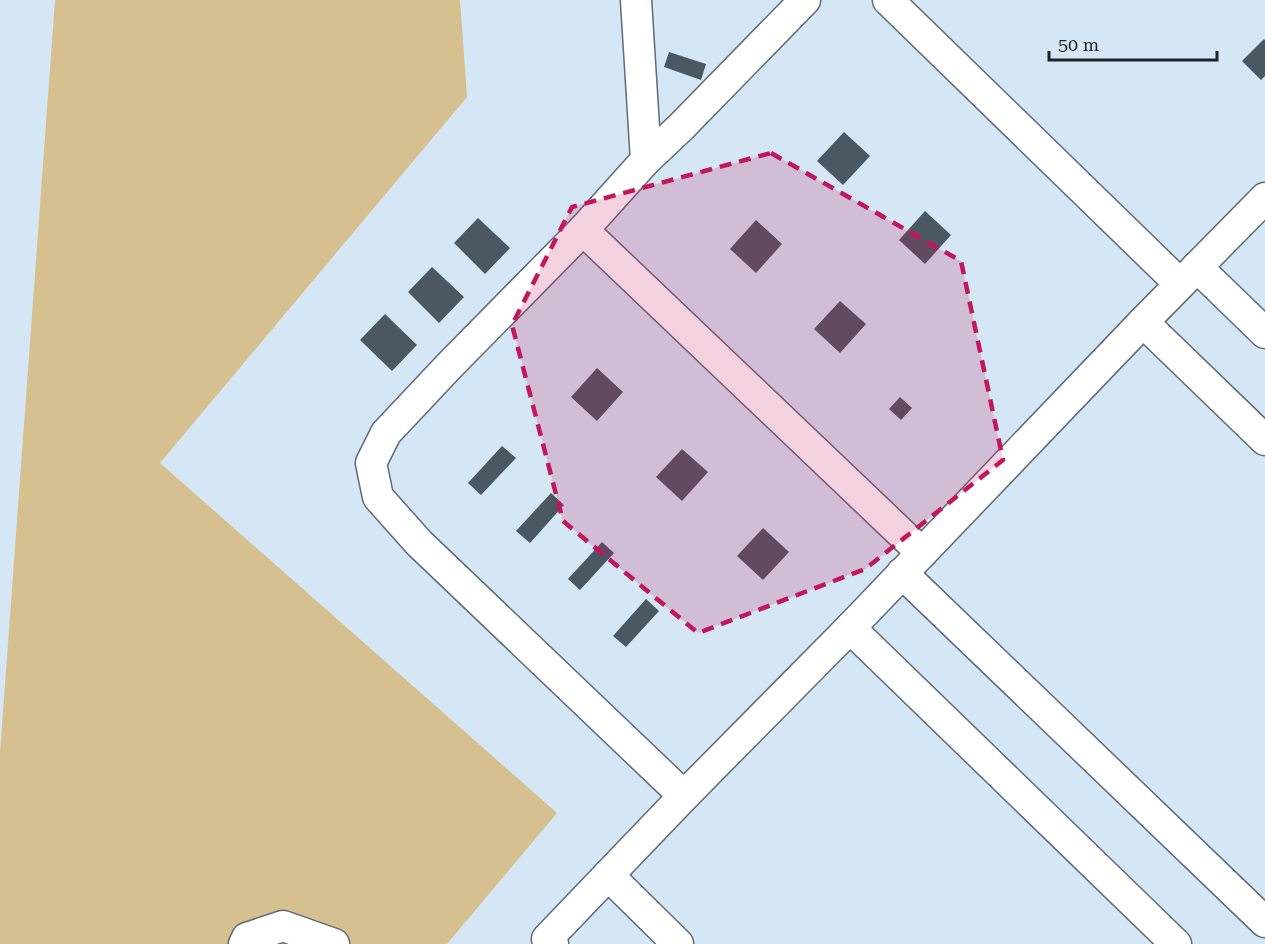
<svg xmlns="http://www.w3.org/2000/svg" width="1265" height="944" font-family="'Roboto Serif',serif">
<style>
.green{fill:#d7c08f}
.building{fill:#4a5864}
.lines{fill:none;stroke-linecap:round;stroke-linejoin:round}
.minor-casing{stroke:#5c6b78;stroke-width:33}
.minor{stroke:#fff;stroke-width:30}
.marked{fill:#c2185b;fill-opacity:0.2;stroke:#c2185b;stroke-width:4.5;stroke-dasharray:12 8;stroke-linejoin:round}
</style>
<rect width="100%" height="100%" fill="#d5e6f5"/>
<polygon class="green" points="55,0 460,0 467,97 160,463 557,813 447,944 0,944 0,753"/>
<g class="building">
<polygon points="1264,39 1265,40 1265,76 1261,80 1242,61"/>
<polygon points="669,52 706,64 701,80 664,67"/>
<polygon points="844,132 870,156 843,185 817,161"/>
<polygon points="925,211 951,235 925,264 899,240"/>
<polygon points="478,218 510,248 485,274 454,243"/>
<polygon points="756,220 782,244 756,273 730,249"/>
<polygon points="432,267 464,297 439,323 408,292"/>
<polygon points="840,301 866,324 840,353 814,329"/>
<polygon points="385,314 417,345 392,371 360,340"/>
<polygon points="597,368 623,392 597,421 571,397"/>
<polygon points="900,397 912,408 901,420 889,409"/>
<polygon points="502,446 516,458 481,495 468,483"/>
<polygon points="682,449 708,472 682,501 656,477"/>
<polygon points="551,493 564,505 530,543 516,531"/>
<polygon points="763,528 789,552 763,580 737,556"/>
<polygon points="602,542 614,553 580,590 568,579"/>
<polygon points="646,599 659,611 626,647 613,636"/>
</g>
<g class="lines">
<g class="minor-casing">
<g id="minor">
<polyline points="636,0 646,160 583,230 450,365 386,433 371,463 378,497 419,543 684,796"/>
<polyline points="888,0 1180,284"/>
<polyline points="646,160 681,127 805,0"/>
<polyline points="583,230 922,553"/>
<polyline points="1197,267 1265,333"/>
<polyline points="1143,322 1265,440"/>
<polyline points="902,573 1265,922"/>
<polyline points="850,628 1176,944"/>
<polyline points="608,875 678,944"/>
<polyline points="244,944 247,938 283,926 334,944"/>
<polyline points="553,944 547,939 684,796 850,628 1143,322 1265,198"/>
</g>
</g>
<use href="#minor" class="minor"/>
</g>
<path class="marked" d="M771 153 961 261 1003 460 865 569 698 633 563 521 512 325 572 207Z"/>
<path d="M1049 51v9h168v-9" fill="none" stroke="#1c2227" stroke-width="3"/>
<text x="1058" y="51" font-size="18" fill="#1c2227" stroke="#d5e6f5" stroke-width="4.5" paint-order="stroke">50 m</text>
</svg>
